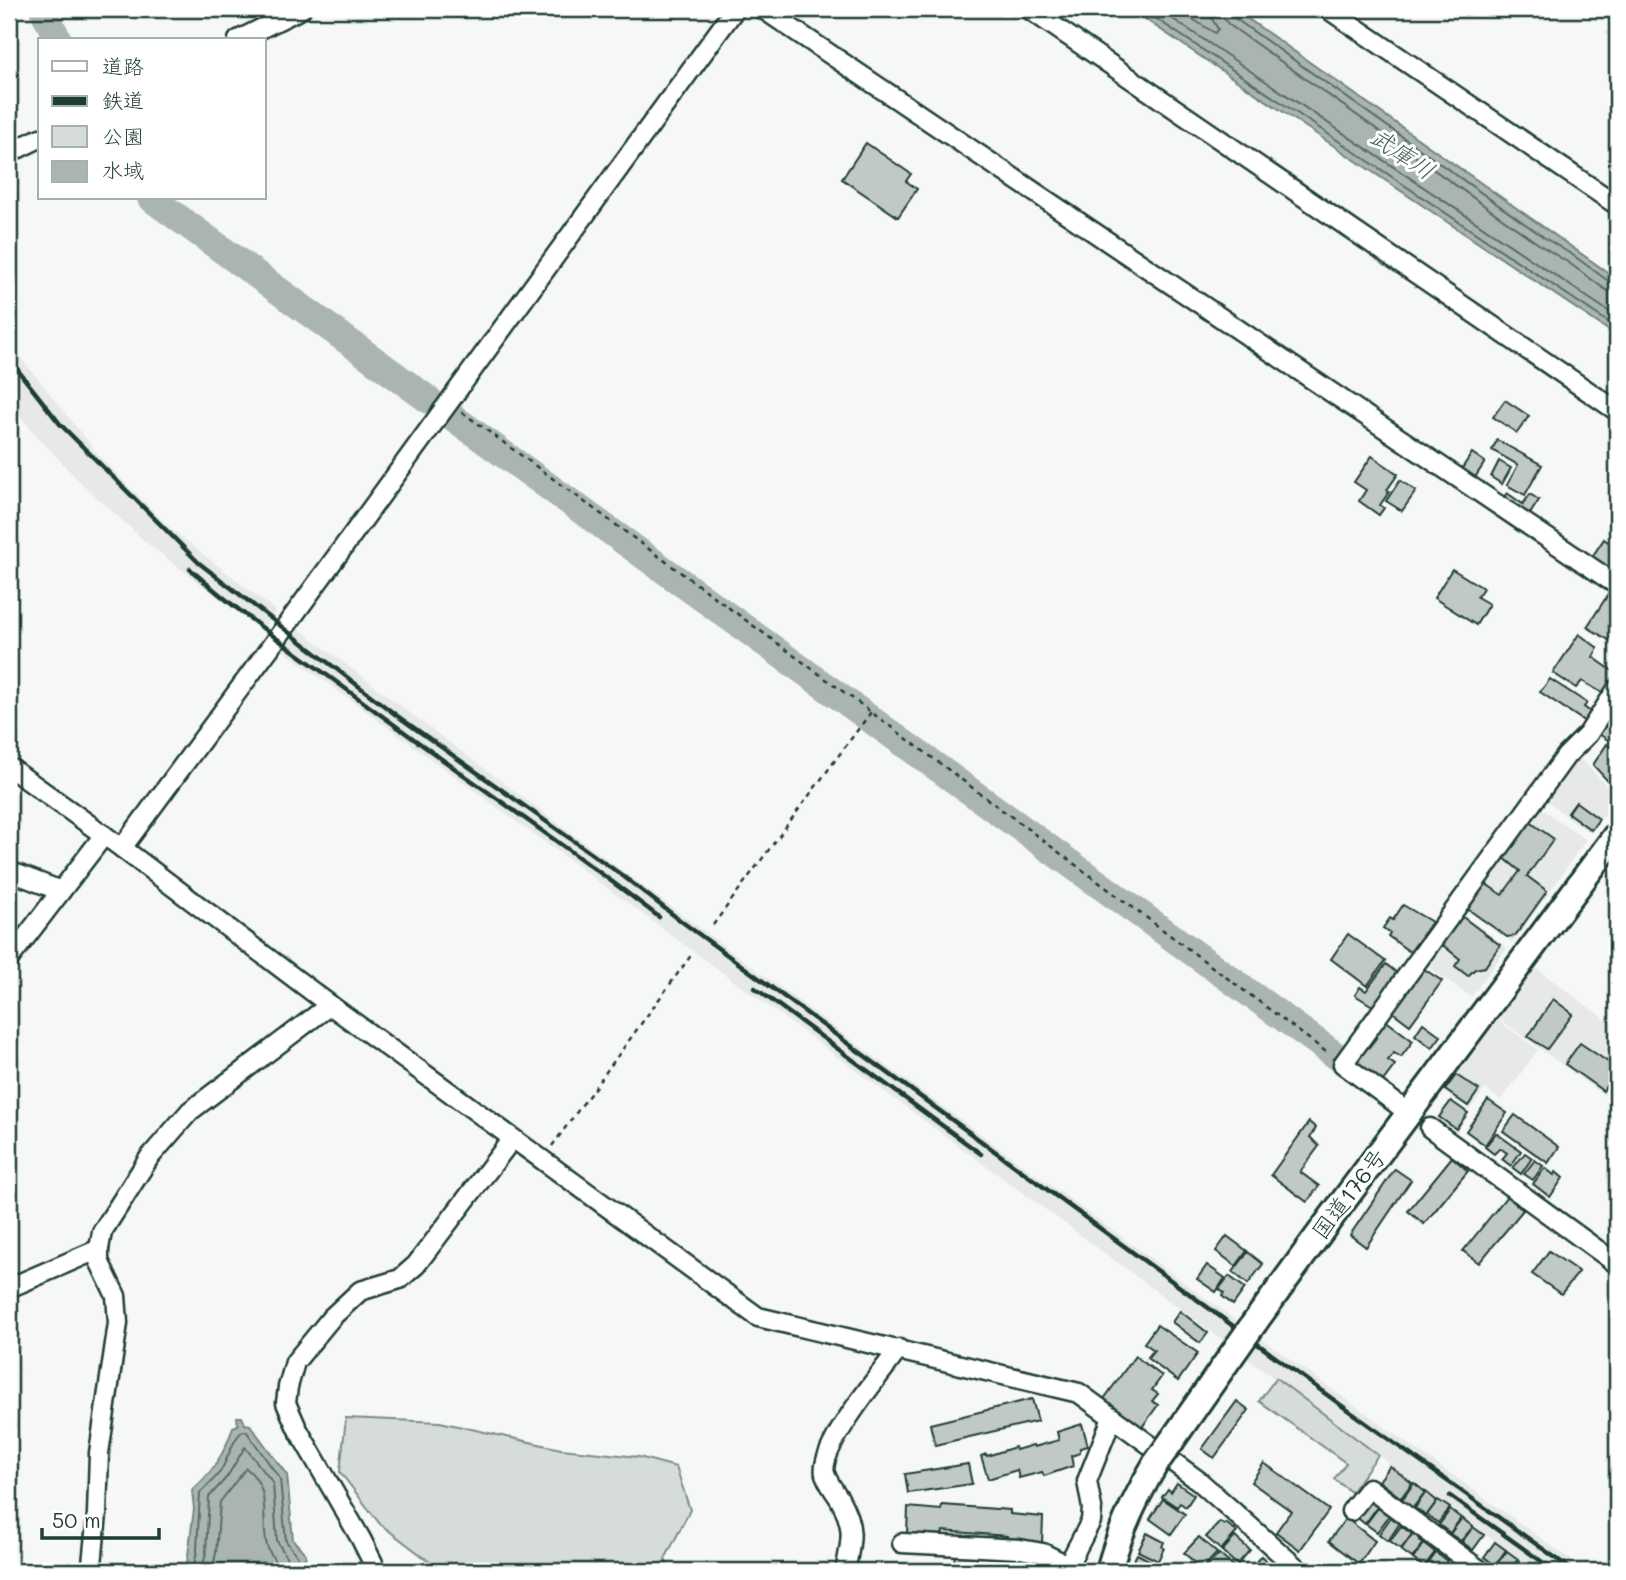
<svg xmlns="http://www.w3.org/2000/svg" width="1626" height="1580" font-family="Mali,'Klee One',sans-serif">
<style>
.built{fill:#e6e9e8}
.green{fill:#d6dcdb;stroke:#7a8c88;stroke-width:2}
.water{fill:#aab5b1;stroke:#72857f;stroke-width:2}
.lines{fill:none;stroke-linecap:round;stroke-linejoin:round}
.shore{stroke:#576d66;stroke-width:2}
.river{stroke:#aab5b1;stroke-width:28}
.building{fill:#c0c9c6;stroke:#1f3d34;stroke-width:2}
.minor-casing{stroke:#1f3d34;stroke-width:23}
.highway-casing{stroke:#1f3d34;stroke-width:30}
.path{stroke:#1f3d34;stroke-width:2.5;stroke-dasharray:5 5;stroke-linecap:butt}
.minor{stroke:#fff;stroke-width:18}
.highway{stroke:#fff;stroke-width:24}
.rail{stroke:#1f3d34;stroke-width:4.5}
.highway-bridge-casing{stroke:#1f3d34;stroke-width:30;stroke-linecap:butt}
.highway-bridge{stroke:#fff;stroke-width:24}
.labels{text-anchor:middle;stroke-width:6;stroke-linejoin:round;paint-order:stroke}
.street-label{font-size:23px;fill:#1f3d34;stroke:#fff}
.water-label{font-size:24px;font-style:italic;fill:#49615a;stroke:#fff}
</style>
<rect width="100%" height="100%" fill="#f6f7f7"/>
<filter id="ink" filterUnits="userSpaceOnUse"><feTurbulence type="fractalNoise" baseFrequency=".0143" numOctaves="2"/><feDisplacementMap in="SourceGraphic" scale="14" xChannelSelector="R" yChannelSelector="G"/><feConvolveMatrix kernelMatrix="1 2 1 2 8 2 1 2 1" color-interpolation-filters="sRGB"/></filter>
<g filter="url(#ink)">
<g class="built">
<polygon points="9,343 102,459 171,529 276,611 262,631 147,543 79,481 37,436 9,402"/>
<polygon points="294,625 447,741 858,1045 1270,1345 1587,1571 1536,1571 1490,1538 1079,1234 281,649 278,646"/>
<polygon points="1575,753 1617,797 1592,832 1585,830 1543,798"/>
<polygon points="1538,806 1586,840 1513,943 1463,907"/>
<polygon points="1459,912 1507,948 1471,997 1422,962"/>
<polygon points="1532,965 1617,1028 1617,1105 1495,1016"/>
<polygon points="1495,1018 1538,1050 1501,1100 1485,1089 1469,1110 1442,1091"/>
</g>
<g class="green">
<polygon points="1276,1378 1378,1455 1351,1492 1334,1479 1346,1463 1259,1401"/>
<polygon points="346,1418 440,1422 561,1449 639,1457 676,1467 690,1510 665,1559 670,1571 442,1571 380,1524 340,1472"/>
</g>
<g class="water">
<polygon points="1130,9 1234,9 1617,279 1617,336"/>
<path d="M237 1417H242L245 1424 250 1425 287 1475 293 1540 306 1554 303 1571H186L194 1509 192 1490C213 1473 225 1453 233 1427L238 1425Z"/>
</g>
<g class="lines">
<g class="shore">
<polyline points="1142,9 1617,328"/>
<polyline points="1158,9 1617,317"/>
<polyline points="1176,9 1215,33 1218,29 1212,19 1211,9"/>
<polyline points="1222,9 1223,17 1228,24 1540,245 1569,263 1606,290 1617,293"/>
<polyline points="1230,9 1233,17 1545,238 1574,256 1611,283 1617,284"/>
<path d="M193 1571 197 1550 200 1493C207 1486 214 1480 220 1472 228 1460 232 1439 243 1431L247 1432 280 1479 286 1541 298 1557 297 1571"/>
<polyline points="202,1571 206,1552 209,1497 227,1477 245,1447 273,1483 277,1541 288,1560 288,1571"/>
<path d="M212 1571 216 1553 220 1502 246 1468C273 1489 260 1518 267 1546 270 1556 278 1561 277 1571"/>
</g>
<g class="river">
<polyline points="43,9 58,40"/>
<polyline points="151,198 429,400"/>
<polyline points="451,416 1335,1055"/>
</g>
</g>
<g class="building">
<polygon points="866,143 911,174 906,181 917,189 898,217 842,179"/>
<polygon points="1505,400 1529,416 1517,433 1493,417"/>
<polygon points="1497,440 1542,465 1525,495 1507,485 1518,465 1492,450"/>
<polygon points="1472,453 1485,462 1474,479 1461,470"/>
<polygon points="1372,456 1398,474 1387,490 1389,492 1380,505 1384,508 1379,515 1359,501 1366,490 1354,482"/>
<polygon points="1499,461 1511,468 1502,484 1491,477"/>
<polygon points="1400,480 1416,491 1402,511 1386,501"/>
<polygon points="1507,493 1523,504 1530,494 1539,500 1528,517 1502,499"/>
<polygon points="1604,539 1617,548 1617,566 1612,573 1590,560"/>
<polygon points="1452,569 1483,588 1477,597 1489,604 1476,625 1434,598"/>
<polygon points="1609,593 1617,598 1617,634 1612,642 1587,627"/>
<polygon points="1579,634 1598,648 1593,657 1617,674 1606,695 1582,681 1576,688 1553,673"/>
<polygon points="1550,679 1587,703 1584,707 1593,714 1587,723 1540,692"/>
<polygon points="1610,712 1617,717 1617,746 1596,732"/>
<polygon points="1607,744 1617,752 1617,791 1593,765"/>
<polygon points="1576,802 1599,819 1591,830 1568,813"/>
<polygon points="1530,822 1554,839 1527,876 1547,891 1515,936 1507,937 1465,907 1483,882 1502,895 1520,871 1503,857"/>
<polygon points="1403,905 1432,922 1410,952 1388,936 1390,933 1383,928 1390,918 1393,920"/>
<polygon points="1460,915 1500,945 1485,967 1475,969 1468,976 1455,966 1460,959 1439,942"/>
<polygon points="1348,934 1385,961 1367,986 1331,959"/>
<polygon points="1386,964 1398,974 1374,1007 1355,995 1360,987 1366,991"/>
<polygon points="1421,967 1442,981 1410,1025 1390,1010"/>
<polygon points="1553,999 1573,1014 1547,1049 1528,1037"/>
<polygon points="1385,1020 1413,1041 1401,1057 1394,1053 1388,1060 1395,1065 1383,1081 1355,1060 1367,1044 1369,1047 1376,1038 1373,1036"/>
<polygon points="1423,1023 1441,1036 1432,1048 1415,1035"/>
<polygon points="1580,1043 1617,1068 1603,1091 1565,1064"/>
<polygon points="1456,1075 1479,1090 1468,1106 1445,1090"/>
<polygon points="1488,1100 1507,1113 1485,1145 1466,1131"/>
<polygon points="1451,1101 1468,1113 1456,1129 1439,1117"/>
<polygon points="1515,1115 1559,1147 1548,1163 1503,1131"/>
<polygon points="1309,1122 1316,1128 1310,1137 1319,1146 1300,1172 1319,1186 1307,1202 1271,1175"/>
<polygon points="1496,1133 1521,1151 1511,1166 1502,1159 1507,1153 1500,1148 1494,1154 1485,1147"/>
<polygon points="1525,1153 1532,1158 1521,1174 1513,1168"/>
<polygon points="1452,1157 1468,1171 1424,1224 1408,1211"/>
<polygon points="1535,1160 1543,1166 1533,1180 1524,1174"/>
<polygon points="1545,1168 1554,1175 1556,1172 1563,1178 1550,1197 1533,1184"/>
<polygon points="1395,1169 1411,1180 1366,1247 1350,1235"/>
<polygon points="1507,1196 1523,1210 1479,1263 1463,1251"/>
<polygon points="1227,1236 1247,1251 1236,1266 1216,1251"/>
<polygon points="1549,1251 1579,1272 1561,1294 1532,1274"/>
<polygon points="1248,1252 1263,1264 1248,1284 1233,1272"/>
<polygon points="1207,1265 1225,1278 1216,1292 1197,1279"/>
<polygon points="1229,1276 1245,1288 1233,1305 1222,1296 1224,1293 1219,1289"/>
<polygon points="1180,1311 1208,1333 1200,1343 1172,1322"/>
<polygon points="1157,1325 1198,1353 1178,1381 1147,1358 1154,1350 1144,1343"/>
<polygon points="1135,1356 1162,1376 1152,1390 1158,1394 1152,1401 1158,1405 1142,1427 1104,1399"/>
<polygon points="1032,1399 1038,1421 935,1445 930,1424"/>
<polygon points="1237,1401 1249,1410 1214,1458 1202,1449"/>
<polygon points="1082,1424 1088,1446 1080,1448 1080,1453 1071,1456 1073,1466 1044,1476 1042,1472 1019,1478 1017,1470 988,1479 981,1456 986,1454 987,1456 1015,1447 1016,1450 1033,1445 1034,1447 1059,1440 1057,1432"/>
<polygon points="1264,1463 1329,1510 1300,1550 1276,1532 1291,1511 1251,1482"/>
<polygon points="968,1464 972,1484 908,1493 905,1474"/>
<polygon points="1390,1466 1412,1483 1401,1498 1379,1481"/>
<polygon points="1177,1483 1194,1495 1186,1507 1180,1503 1177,1507 1162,1497 1168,1489 1171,1492"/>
<polygon points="1414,1483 1425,1492 1412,1509 1401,1501"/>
<polygon points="1426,1492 1437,1501 1426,1516 1415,1508"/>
<polygon points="1163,1499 1185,1514 1171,1534 1150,1519"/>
<polygon points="1365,1500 1369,1504 1372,1501 1378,1506 1365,1524 1354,1515"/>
<polygon points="1438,1500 1450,1508 1438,1523 1427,1515"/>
<polygon points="942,1505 1010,1510 1010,1514 1043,1517 1042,1544 1007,1541 1007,1536 943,1531 942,1536 907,1533 908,1507 941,1510"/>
<polygon points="1378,1508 1389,1516 1377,1532 1366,1524"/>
<polygon points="1450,1510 1461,1518 1450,1533 1439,1525"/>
<polygon points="1391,1517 1400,1523 1388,1541 1379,1534"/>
<polygon points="1346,1518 1375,1541 1359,1564 1329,1541"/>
<polygon points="1462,1518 1473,1527 1461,1541 1450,1534"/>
<polygon points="1220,1522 1224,1525 1226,1523 1237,1532 1221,1550 1206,1537"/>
<polygon points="1401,1526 1412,1534 1401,1549 1390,1541"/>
<polygon points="1473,1527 1484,1535 1473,1550 1462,1542"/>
<polygon points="1414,1532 1421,1537 1419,1540 1424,1543 1412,1558 1401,1550"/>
<polygon points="1147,1533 1164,1542 1162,1547 1164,1548 1158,1561 1138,1551"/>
<polygon points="1199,1537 1217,1553 1202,1569 1184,1553"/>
<polygon points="1235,1537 1250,1550 1237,1565 1222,1551"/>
<polygon points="1495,1542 1506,1550 1495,1565 1484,1557"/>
<polygon points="1424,1544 1435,1552 1424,1567 1413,1559"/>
<polygon points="1507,1551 1518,1559 1509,1571 1496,1565"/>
<polygon points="1436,1553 1447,1561 1439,1571 1429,1571 1425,1568"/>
<polygon points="955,1554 977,1556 976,1571 953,1571"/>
<polygon points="1137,1554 1157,1564 1154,1571 1128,1571"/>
<polygon points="1219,1554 1234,1567 1230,1571 1210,1571 1206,1568"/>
<polygon points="1261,1556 1278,1571 1249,1570"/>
<polygon points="1518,1560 1530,1568 1527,1571 1510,1571"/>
</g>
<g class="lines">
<g class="minor-casing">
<g id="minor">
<polyline points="763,9 1617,585"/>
<polyline points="1029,9 1617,411"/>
<polyline points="1328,9 1617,205"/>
<polyline points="238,40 301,9"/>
<polyline points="9,153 40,138"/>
<polyline points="9,767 122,848 330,1005 758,1317 1079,1393 1199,1481 1300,1571"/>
<polyline points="122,848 283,630 735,9"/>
<polyline points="9,871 61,891"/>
<polyline points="9,959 104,835"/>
<polyline points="1402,1108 1343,1064 1566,756 1588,734 1617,689"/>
<polyline points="1430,1128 1617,1264"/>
<polyline points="9,1288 99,1249"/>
<polyline points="1351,1511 1369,1488 1481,1571"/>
<polyline points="902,1543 1020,1549 1043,1553 1067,1565"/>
<polyline points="95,1571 92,1564 97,1514 99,1453 118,1323 116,1296 99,1261 99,1249 102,1232 149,1158 190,1111 330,1005"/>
<polyline points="375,1571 373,1563 361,1539 297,1428 286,1403 288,1387 295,1362 332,1317 360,1291 400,1279 416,1265 512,1139"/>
<path d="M845 1571C852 1539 855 1527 839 1498 834 1491 828 1482 825 1474 818 1448 882 1372 899 1349"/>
<polyline points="1065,1571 1091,1521 1092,1508 1087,1481 1112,1418"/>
</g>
</g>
<g class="highway-casing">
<g id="highway">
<polyline points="1255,1322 1330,1219 1617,834"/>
<polyline points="1173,1439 1231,1356"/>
<path d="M1109 1571C1119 1532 1135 1498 1156 1463"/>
</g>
</g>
<g class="path">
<polyline points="462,412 871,712 1329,1054"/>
<polyline points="713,925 871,712"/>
<polyline points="552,1146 692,954"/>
</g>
<use href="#minor" class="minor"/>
<use href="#highway" class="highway"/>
<g class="rail">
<polyline points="9,359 60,424 199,563 396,715 623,876 685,924 1349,1411 1574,1571"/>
<path d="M190 569C240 614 296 652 350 692 452 769 558 839 659 917"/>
<polyline points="755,988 981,1154"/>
<polyline points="1450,1496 1555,1571"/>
</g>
<g class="highway-bridge-casing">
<g id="highway-bridge">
<polyline points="1231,1356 1255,1322"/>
<polyline points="1156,1463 1173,1439"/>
</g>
</g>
<use href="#highway-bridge" class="highway-bridge"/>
</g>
</g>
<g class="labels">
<g class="street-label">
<text transform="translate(1349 1194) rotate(-53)" y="8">国道176号</text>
</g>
<g class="water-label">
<text transform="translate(1402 154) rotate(34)" y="8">武庫川</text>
</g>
</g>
<rect width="1626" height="1580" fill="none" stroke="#fff" stroke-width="35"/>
<rect x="18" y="18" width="1591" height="1545" fill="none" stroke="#1f3d34" stroke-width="2.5" filter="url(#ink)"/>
<rect x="38" y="38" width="228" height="161" fill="#ffffff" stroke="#a5b1ae" stroke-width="2"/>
<rect x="52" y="61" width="35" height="10" fill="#ffffff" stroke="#a5b1ae" stroke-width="2"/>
<text x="102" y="74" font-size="21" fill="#1f3d34">道路</text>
<rect x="52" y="96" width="35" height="10" fill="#1f3d34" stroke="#a5b1ae" stroke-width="2"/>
<text x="102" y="108" font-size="21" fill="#1f3d34">鉄道</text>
<rect x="52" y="126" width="35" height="21" fill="#d6dcdb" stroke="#a5b1ae" stroke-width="2"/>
<text x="102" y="144" font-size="21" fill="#1f3d34">公園</text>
<rect x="52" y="161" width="35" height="21" fill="#aab5b1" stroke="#a5b1ae" stroke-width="2"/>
<text x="102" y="178" font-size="21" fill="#1f3d34">水域</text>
<path d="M42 1528v10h117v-10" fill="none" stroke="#1f3d34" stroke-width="3.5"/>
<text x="52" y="1528" font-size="21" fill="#1f3d34" stroke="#ffffff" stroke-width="5" paint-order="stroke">50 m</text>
</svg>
